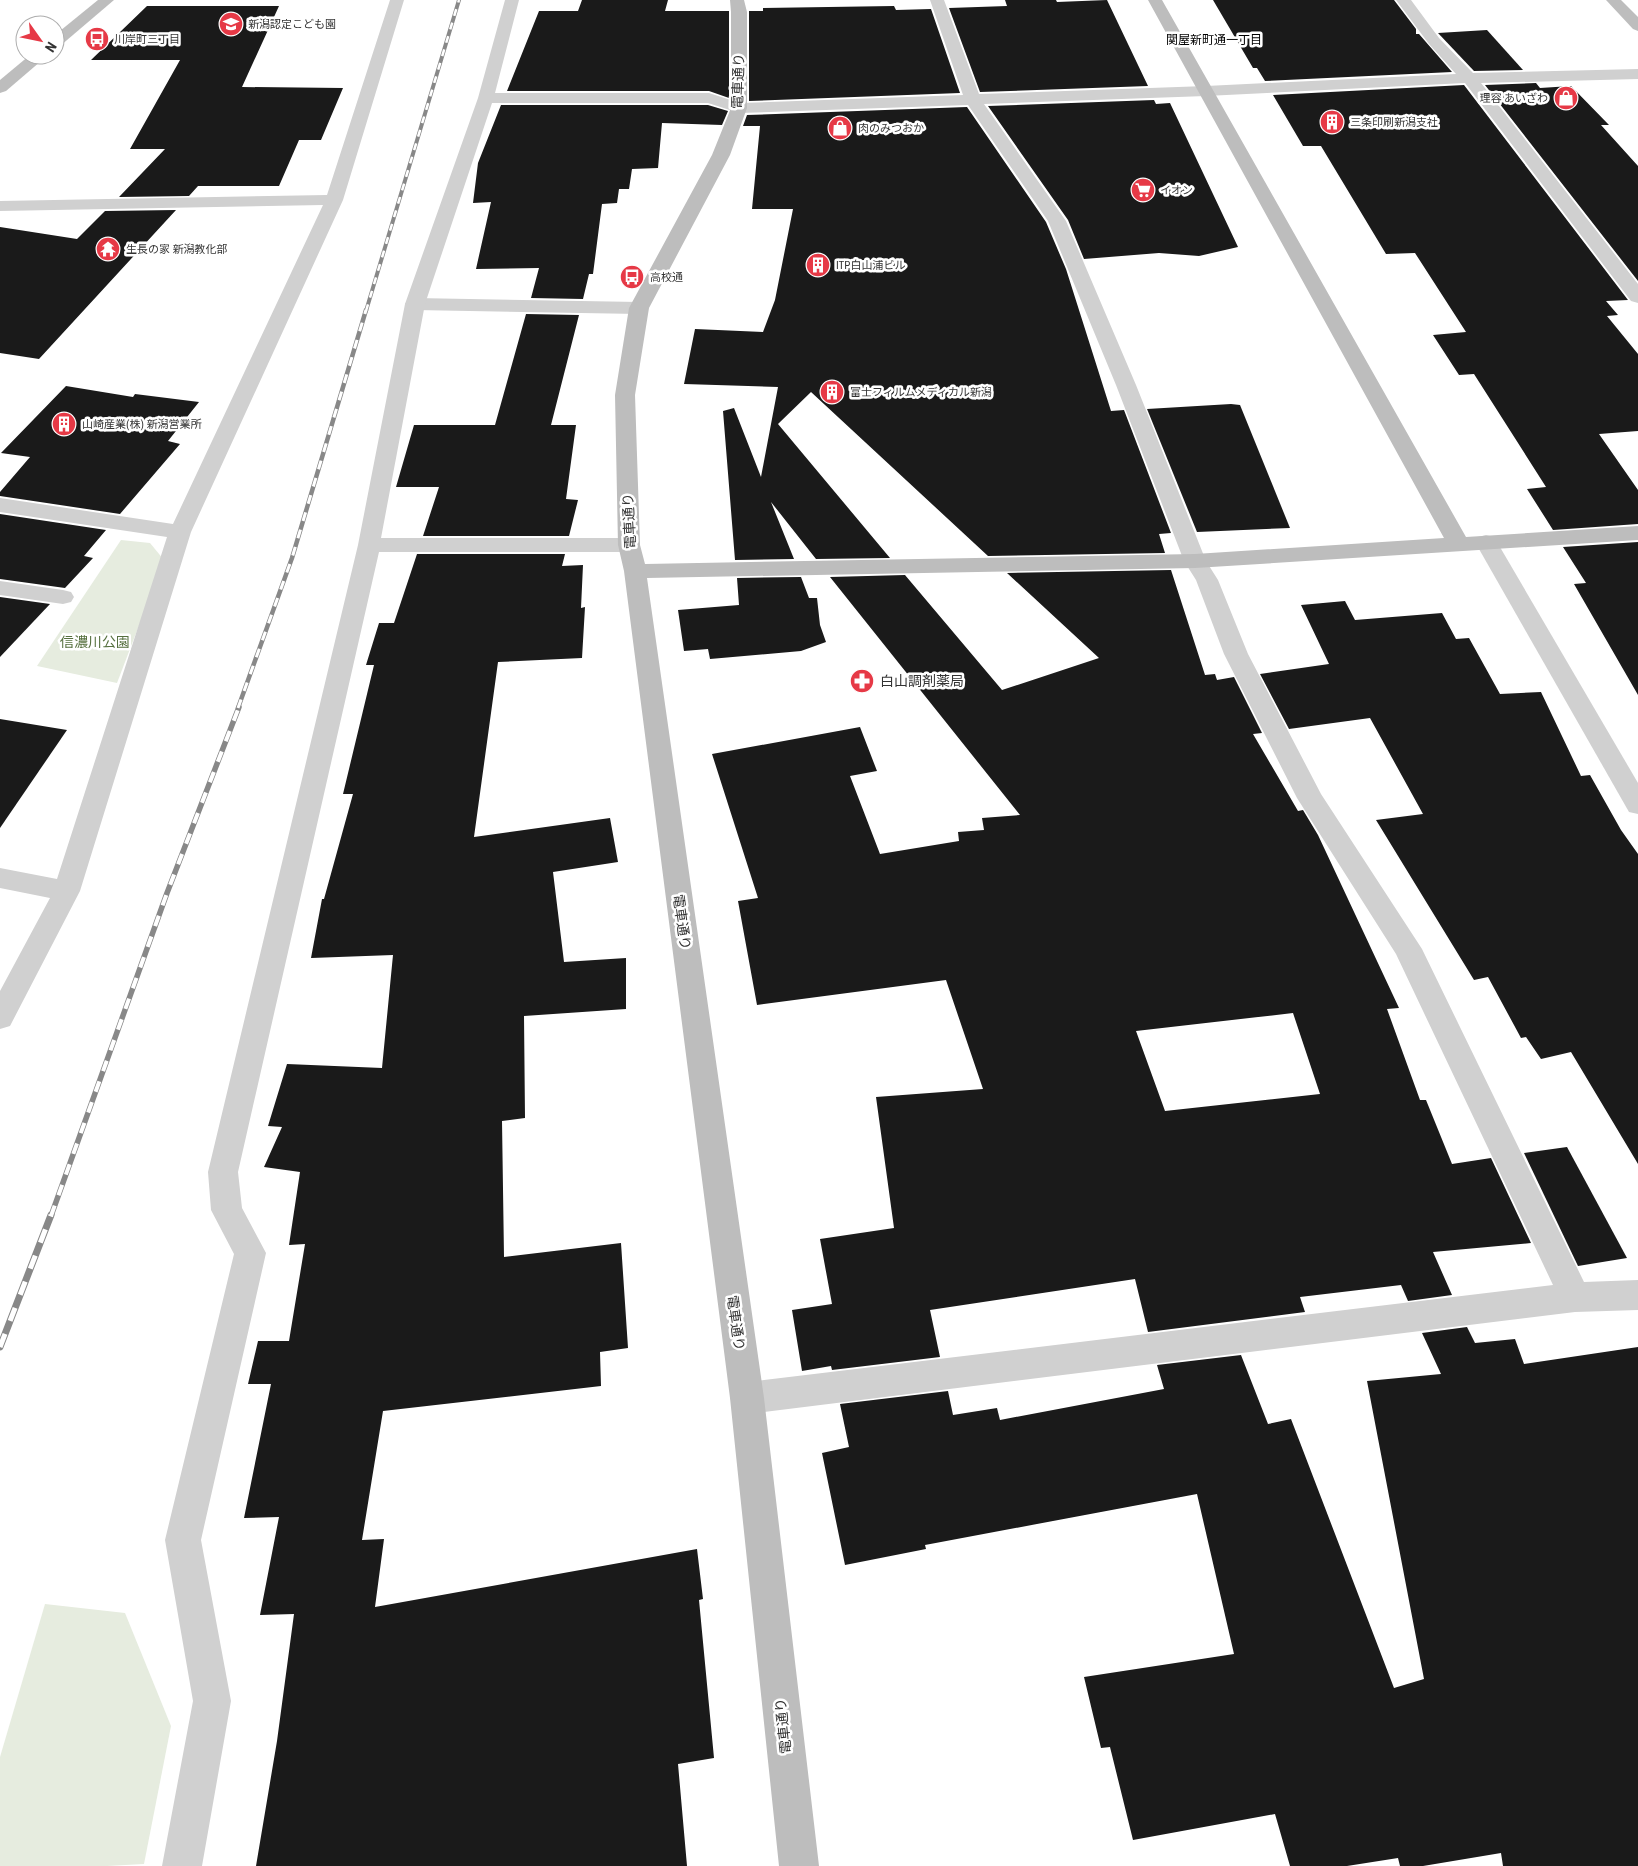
<svg xmlns="http://www.w3.org/2000/svg" width="1638" height="1866" font-family="'Roboto Condensed','Noto Sans JP',sans-serif">
<style>
.green{fill:#e6ecdf}
.building{fill:#1a1a1a;fill-rule:evenodd}
.lines{fill:none;stroke-linecap:round;stroke-linejoin:round}
.lane{fill:#d0d0d0;fill-rule:evenodd}
.street{fill:#d0d0d0;fill-rule:evenodd}
.secondary{fill:#bdbdbd;fill-rule:evenodd}
.rail-far3-casing{stroke:#888;stroke-width:4}
.rail-far2-casing{stroke:#888;stroke-width:4.5}
.rail-far1-casing{stroke:#888;stroke-width:5.5}
.rail-casing{stroke:#888;stroke-width:7}
.rail-far3{stroke:#fff;stroke-width:2.5;stroke-dasharray:7;stroke-linecap:butt}
.rail-far2{stroke:#fff;stroke-width:3;stroke-dasharray:9;stroke-linecap:butt}
.rail-far1{stroke:#fff;stroke-width:4;stroke-dasharray:11;stroke-linecap:butt}
.rail{stroke:#fff;stroke-width:5;stroke-dasharray:14;stroke-linecap:butt}
.labels{text-anchor:middle;stroke-width:5;stroke-linejoin:round;paint-order:stroke}
.far-poi-label{font-size:11px;fill:#333;stroke:#fff;text-anchor:start}
.far-neighbourhood-label{font-size:12px;fill:#000;stroke:#fff}
.street-label{font-size:14px;fill:#333;stroke:#fff}
.park-label{font-size:14px;fill:#56703f;stroke:#fff}
.poi-label{font-size:14px;fill:#333;stroke:#fff;text-anchor:start}
</style>
<rect width="100%" height="100%" fill="#fff"/>
<g class="green">
<polygon points="121,540 150,543 164,560 117,683 37,666"/>
<polygon points="45,1604 125,1613 171,1726 144,1864 107,1866 0,1866 0,1757"/>
</g>
<g class="building">
<polygon points="582,0 668,0 665,11 729,11 729,98 709,91 507,91 539,11 578,11"/>
<polygon points="1005,0 1056,0 1057,2 1107,0 1148,86 980,92 949,8 1007,6"/>
<polygon points="1213,0 1394,0 1416,29 1416,34 1419,34 1452,72 1265,81 1257,68 1253,68"/>
<polygon points="147,6 279,6 242,87 343,88 321,140 299,140 279,186 198,186 189,196 119,197 165,149 130,149 180,60 91,60"/>
<polygon points="894,6 896,10 931,9 960,93 749,101 749,11 763,11 763,8"/>
<polygon points="1487,30 1523,70 1474,71 1438,33"/>
<polygon points="1536,83 1540,88 1571,86 1609,125 1601,125 1638,166 1638,281 1485,85"/>
<polygon points="1464,85 1628,300 1606,301 1618,315 1607,316 1638,354 1638,431 1599,434 1638,490 1638,524 1553,530 1527,489 1546,487 1474,374 1459,375 1433,335 1466,332 1415,253 1386,254 1321,146 1303,146 1273,95"/>
<polygon points="1154,100 1156,104 1170,103 1238,247 1199,256 1159,253 1084,259 1068,220 988,106"/>
<polygon points="501,105 708,105 728,111 722,125 662,123 658,168 632,169 629,189 619,189 617,203 602,204 593,274 589,274 583,299 531,298 539,268 476,269 491,202 473,203 478,163"/>
<polygon points="967,107 1046,222 1066,269 1111,411 1124,410 1171,533 1159,534 1165,553 988,556 811,392 778,424 890,558 816,559 771,502 794,559 735,560 723,411 734,408 761,477 778,387 684,384 695,329 763,332 775,300 793,209 752,209 760,126 743,126 747,115"/>
<polygon points="176,210 39,359 0,353 0,227 77,239 105,211"/>
<polygon points="526,314 579,315 551,425 576,425 566,499 578,500 569,536 423,536 439,487 396,487 414,425 495,425"/>
<polygon points="66,386 133,397 135,394 199,402 168,441 180,444 120,514 0,496 0,492 30,457 1,453"/>
<polygon points="1231,404 1240,405 1290,528 1197,532 1147,409"/>
<polygon points="0,514 106,530 84,556 93,558 65,588 0,579"/>
<polygon points="1638,542 1638,695 1574,584 1586,583 1563,547"/>
<polygon points="417,554 565,554 562,566 583,565 581,608 585,607 582,658 498,662 474,837 610,818 618,862 553,872 564,962 626,958 626,1009 524,1016 525,1118 502,1121 504,1257 621,1243 628,1348 600,1352 601,1386 383,1411 362,1540 384,1539 375,1607 697,1549 703,1599 699,1600 714,1758 678,1764 687,1866 256,1866 277,1741 294,1614 260,1615 279,1517 244,1518 271,1384 248,1384 258,1341 289,1341 305,1244 289,1245 300,1172 264,1167 282,1127 268,1126 287,1064 382,1068 393,955 311,958 322,899 324,899 353,794 343,794 374,665 366,665 379,623 394,623"/>
<path d="M1171 570 1205 675 1215 674 1217 680 1234 677 1262 733 1253 734 1298 811 1303 810 1318 835 1399 1008 1387 1009 1420 1100H1426L1452 1164 1491 1158 1531 1243 1433 1252 1452 1295 1408 1301 1401 1285 1300 1297 1305 1312 1148 1332 1135 1279 930 1310 940 1357 832 1370 831 1366 802 1371 792 1310 832 1304 820 1239 894 1228 876 1097 983 1089 946 980 757 1005 738 901 758 898 712 754 860 727 877 771 850 776 880 854 959 841 958 832 984 830 982 818 1020 815 830 577 905 575 1002 690 1099 658 1007 573ZM1293 1013 1320 1094 1165 1111 1136 1031Z"/>
<polygon points="801,577 809,598 817,598 820,625 826,642 801,651 710,659 708,649 684,651 678,610 739,605 737,578"/>
<polygon points="0,597 50,604 0,657"/>
<polygon points="1345,601 1355,620 1442,613 1456,639 1469,638 1500,694 1541,692 1581,776 1590,775 1621,830 1638,854 1638,1164 1571,1052 1541,1059 1526,1037 1521,1038 1488,977 1474,980 1376,820 1423,814 1370,718 1289,729 1260,674 1329,664 1301,605"/>
<polygon points="0,719 67,730 0,828"/>
<polygon points="1567,1147 1627,1258 1578,1266 1524,1153"/>
<polygon points="1467,1327 1475,1343 1515,1339 1524,1364 1638,1347 1638,1866 1503,1866 1501,1853 1423,1866 1400,1866 1398,1858 1347,1866 1290,1866 1275,1814 1133,1840 1110,1747 1101,1748 1084,1677 1234,1654 1197,1494 925,1545 926,1549 845,1565 822,1453 849,1447 840,1404 948,1391 953,1415 997,1408 1000,1420 1164,1389 1157,1365 1241,1355 1268,1424 1291,1419 1394,1688 1424,1679 1367,1381 1441,1374 1422,1333"/>
</g>
<g class="lines">
<polygon class="lane" points="415,298 639,302 646,304 649,308 646,312 639,314 415,310 408,308 405,304 408,300"/>
<g class="street">
<polygon points="390,0 404,0 343,200 191,532 80,891 10,1026 0,1029 0,991 50,898 0,888 0,868 57,879 167,537 0,512 0,498 173,524 323,205 0,211 0,201 327,195"/>
<polygon points="505,0 519,0 495,93 709,93 740,103 963,95 930,0 944,0 979,94 1206,86 1456,74 1429,44 1396,0 1411,0 1439,38 1473,73 1638,69 1638,79 1481,83 1638,284 1638,303 1631,301 1465,83 1206,96 984,104 1066,221 1136,385 1206,561 1218,580 1248,654 1321,794 1422,949 1584,1282 1638,1280 1638,1310 1575,1312 747,1414 735,1409 730,1398 735,1387 747,1382 1553,1285 1396,954 1297,798 1224,654 1196,580 1184,561 1116,385 1048,221 968,105 739,113 708,103 492,103 425,304 381,538 629,538 637,540 640,545 637,550 629,552 379,552 238,1172 242,1208 266,1253 201,1540 231,1701 202,1866 162,1866 193,1701 165,1540 234,1254 211,1210 208,1172 358,545 405,304 478,98"/>
<polygon points="1486,535 1494,537 1497,542 1638,783 1638,814 1629,812 1475,542 1478,537"/>
<polygon points="0,581 63,590 71,592 74,597 71,602 63,604 0,595"/>
</g>
<g class="secondary">
<polygon points="98,0 114,0 60,46 55,48 55,35"/>
<polygon points="730,0 744,0 747,12 747,108 730,155 649,308 635,395 640,545 645,564 1195,554 1444,538 1148,0 1162,0 1466,537 1638,526 1638,540 1195,568 647,578 764,1398 819,1866 779,1866 730,1398 624,571 618,545 615,395 629,308 712,155 731,108 731,12"/>
<polygon points="1606,0 1621,0 1638,17 1638,31 1633,29"/>
<polygon points="30,55 48,55 6,91 0,93 0,80"/>
</g>
<g class="rail-far3-casing">
<polyline id="rail-far3" points="366,311 459,0"/>
</g>
<g class="rail-far2-casing">
<polyline id="rail-far2" points="238,708 292,558 366,310"/>
</g>
<g class="rail-far1-casing">
<polyline id="rail-far1" points="51,1216 167,893 239,707"/>
</g>
<g class="rail-casing">
<polyline id="rail" points="0,1347 51,1215"/>
</g>
<use href="#rail-far3" class="rail-far3"/>
<use href="#rail-far2" class="rail-far2"/>
<use href="#rail-far1" class="rail-far1"/>
<use href="#rail" class="rail"/>
</g>
<defs>
<g id="school-disc" transform="scale(1.25)"><circle r="9.5" fill="#e63946" stroke="#fff"/><path d="M0-5L7-2L0 1L-7-2ZM-4 1L0 2.5L4 1V4Q0 6-4 4Z" fill="#fff"/></g>
<g id="bus-disc" transform="scale(1.25)"><circle r="9.5" fill="#e63946" stroke="#fff"/><path d="M-5-6H5V4H4V6H2V4H-2V6H-4V4H-5ZM-3.5-4V0h7V-4ZM-3.5 1.2v1.5H-2V1.2ZM2 1.2v1.5H3.5V1.2Z" fill="#fff"/></g>
<g id="shop-disc" transform="scale(1.25)"><circle r="9.5" fill="#e63946" stroke="#fff"/><path d="M-5-2.5h2.3a2.7 3.5 0 0 1 5.4 0H5L5.5 6h-11ZM-1.5-2.5h3a1.5 2.3 0 0 0-3 0Z" fill="#fff"/></g>
<g id="building-disc" transform="scale(1.25)"><circle r="9.5" fill="#e63946" stroke="#fff"/><path d="M-4-6H4V6H1V3H-1V6H-4ZM-2.5-4.3h1.7v1.8h-1.7ZM.8-4.3h1.7v1.8H.8ZM-2.5-1h1.7V.8h-1.7ZM.8-1h1.7V.8H.8Z" fill="#fff"/></g>
<g id="supermarket-disc" transform="scale(1.25)"><circle r="9.5" fill="#e63946" stroke="#fff"/><path d="M-6-5.5h2.5l.6 2H6L4.5 2H-2.5L-4.4-4H-6ZM-1.5 3.2a1.3 1.3 0 1 0 .1 0ZM3 3.2a1.3 1.3 0 1 0 .1 0Z" fill="#fff"/></g>
<g id="temple-disc" transform="scale(1.25)"><circle r="9.5" fill="#e63946" stroke="#fff"/><path d="M0-6L5-2H3V0L6.5 2.5H4V6H1.5V3h-3V6H-4V2.5H-6.5L-3 0V-2H-5Z" fill="#fff"/></g>
<g id="pharmacy-disc" transform="scale(1.25)"><circle r="9.5" fill="#e63946" stroke="#fff"/><path d="M-2-6h4v4h4v4h-4v4h-4v-4h-4v-4h4Z" fill="#fff"/></g>
</defs>
<g fill-rule="evenodd">
<use href="#school-disc" x="231" y="24"/>
<use href="#bus-disc" x="97" y="39"/>
<use href="#shop-disc" x="1566" y="98"/>
<use href="#building-disc" x="1332" y="122"/>
<use href="#shop-disc" x="840" y="128"/>
<use href="#supermarket-disc" x="1143" y="190"/>
<use href="#temple-disc" x="108" y="249"/>
<use href="#building-disc" x="818" y="265"/>
<use href="#bus-disc" x="632" y="277"/>
<use href="#building-disc" x="832" y="392"/>
<use href="#building-disc" x="64" y="424"/>
<use href="#pharmacy-disc" x="862" y="681"/>
</g>
<g class="labels">
<g class="far-poi-label">
<text x="248" y="28">新潟認定こども園</text>
<text x="114" y="43">川岸町三丁目</text>
<text x="1548" y="102" text-anchor="end">理容 あいざわ</text>
<text x="1350" y="126">三条印刷新潟支社</text>
<text x="858" y="132">肉のみつおか</text>
<text x="1160" y="194">イオン</text>
<text x="126" y="253">生長の家 新潟教化部</text>
<text x="836" y="269">ITP白山浦ビル</text>
<text x="650" y="281">高校通</text>
<text x="850" y="396">富士フィルムメディカル新潟</text>
<text x="82" y="428">山崎産業(株) 新潟営業所</text>
</g>
<g class="far-neighbourhood-label">
<text x="1214" y="44">関屋新町通一丁目</text>
</g>
<g class="street-label">
<text transform="translate(738 81) rotate(-88)" y="5">電車通り</text>
<text transform="translate(629 521) rotate(-93)" y="5">電車通り</text>
<text transform="translate(682 922) rotate(82)" y="5">電車通り</text>
<text transform="translate(736 1323) rotate(82)" y="5">電車通り</text>
<text transform="translate(783 1726) rotate(-96)" y="5">電車通り</text>
</g>
<g class="park-label">
<text x="95" y="647">信濃川公園</text>
</g>
<g class="poi-label">
<text x="880" y="686">白山調剤薬局</text>
</g>
</g>
<g transform="translate(40 40) rotate(123)"><circle r="24" fill="#ffffff" stroke="#adadad"/>
<path d="M0-4L9 19L0 12L-9 19Z" fill="#e63946"/>
<text y="-8" font-size="14" font-weight="bold" text-anchor="middle" fill="#333333">N</text>
</g>
</svg>
